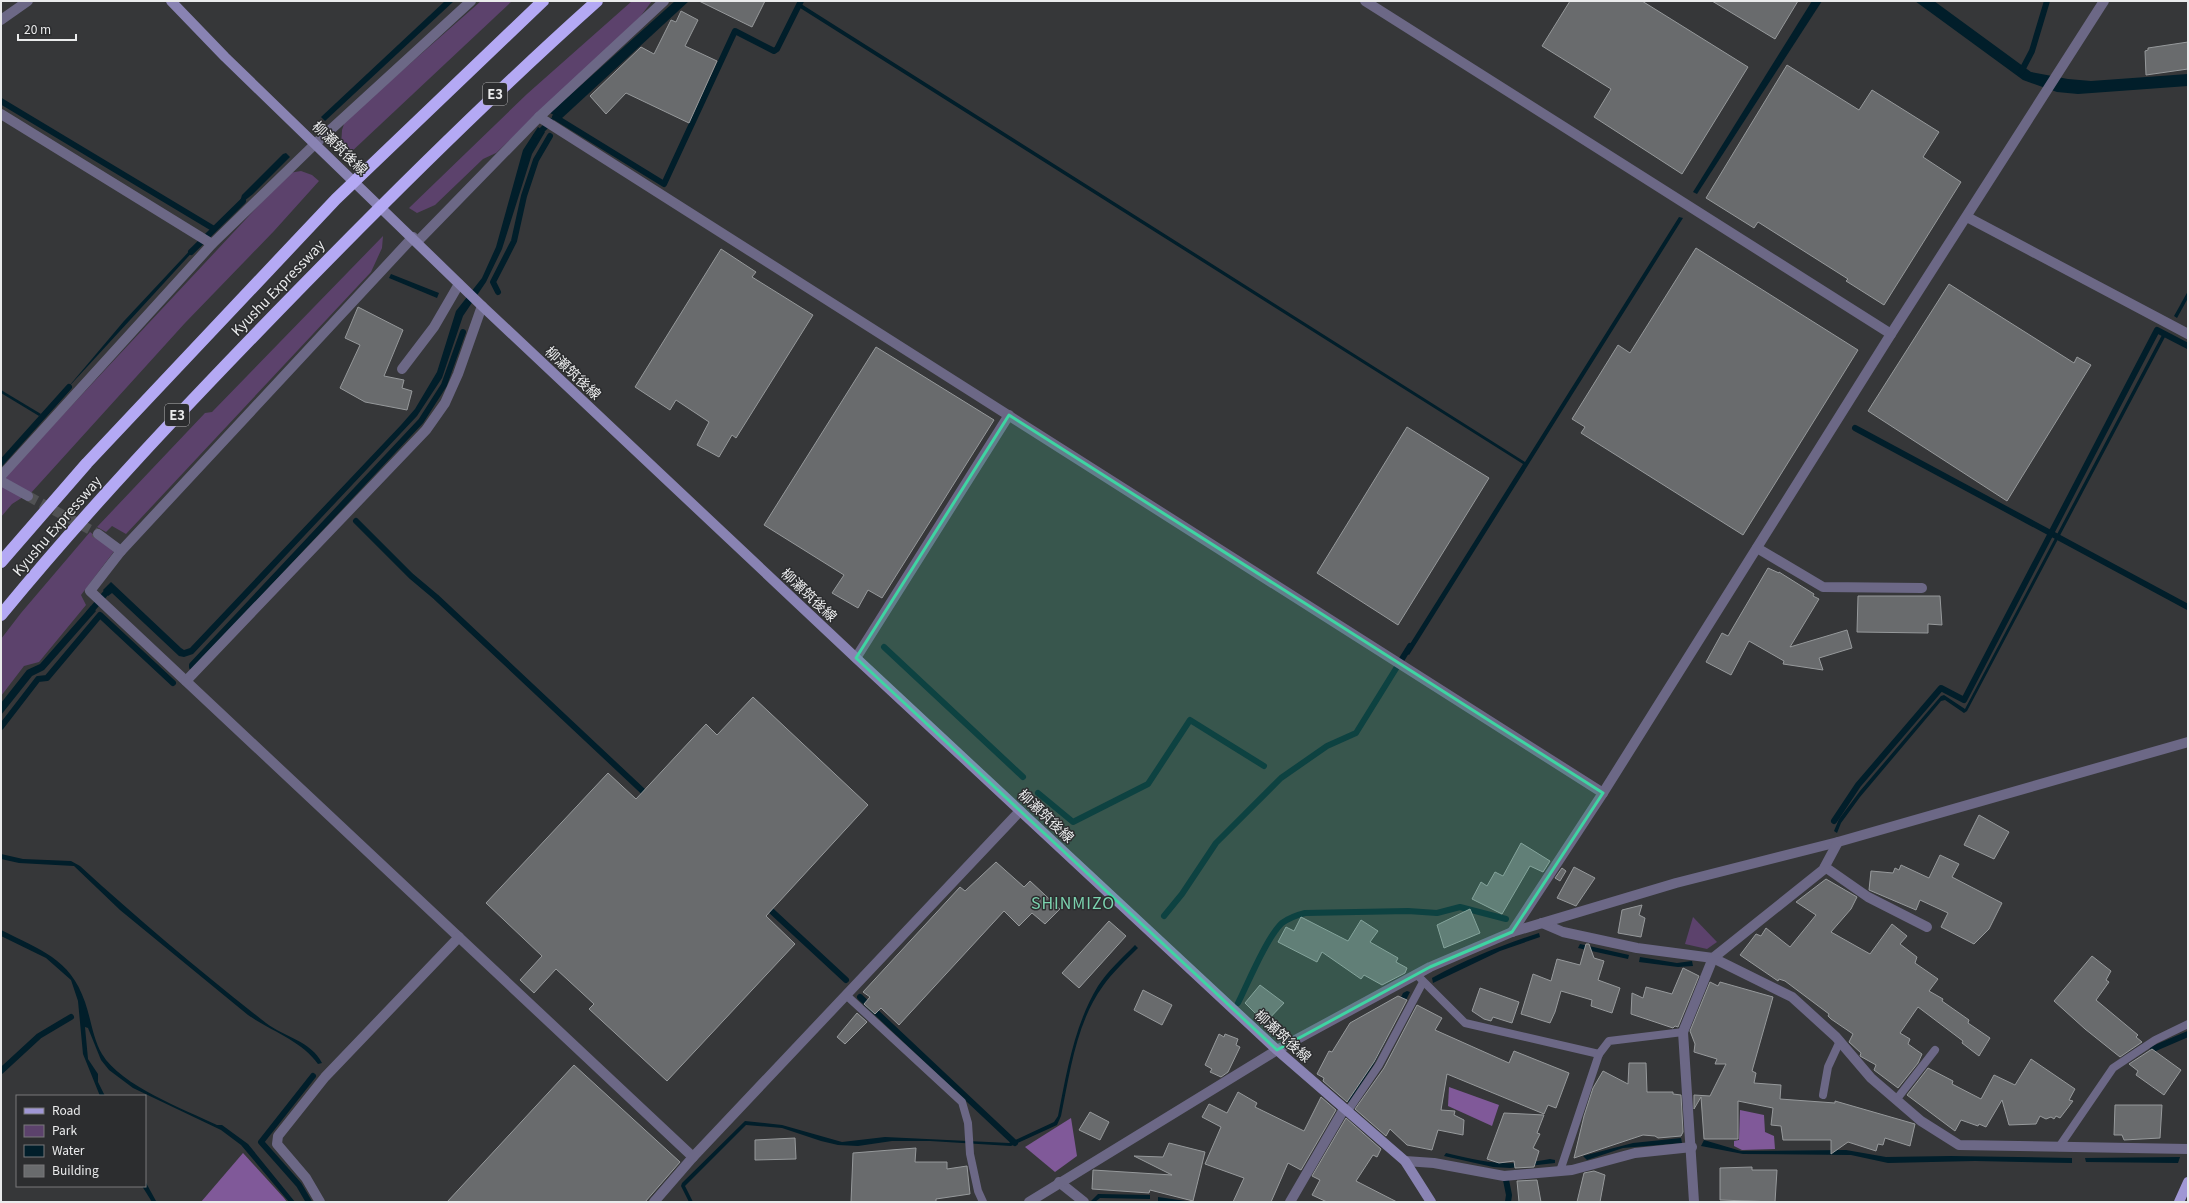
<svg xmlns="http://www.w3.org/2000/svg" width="2189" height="1203" font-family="Georgia,'Noto Sans JP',serif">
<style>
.green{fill:#5c426c}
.forest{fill:#805999}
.water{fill:#011e2a}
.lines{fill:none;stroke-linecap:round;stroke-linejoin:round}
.stream{stroke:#011e2a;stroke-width:6}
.building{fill:#696b6d;stroke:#96999b}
.minor-tunnel{stroke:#515254;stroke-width:10;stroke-dasharray:10 5;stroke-linecap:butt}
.service{stroke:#6c6886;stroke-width:8}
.minor{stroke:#6c6886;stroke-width:10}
.secondary{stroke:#8983b3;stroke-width:10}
.primary{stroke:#a097d5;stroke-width:10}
.motorway{stroke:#b4a9f4;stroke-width:12}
.marked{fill:#3fd4a2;fill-opacity:0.2;stroke:#3fd4a2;stroke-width:3;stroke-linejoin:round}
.labels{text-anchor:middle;stroke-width:3;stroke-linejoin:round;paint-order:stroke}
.shield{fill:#2c2d2f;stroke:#b1b2b3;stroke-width:1}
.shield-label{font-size:13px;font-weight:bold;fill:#eaebec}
.street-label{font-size:14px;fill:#eaebec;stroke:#2c2d2f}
.quarter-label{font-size:16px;letter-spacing:1px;fill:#7bd3af;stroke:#2c2d2f}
</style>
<rect width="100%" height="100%" fill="#363739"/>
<g class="green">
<polygon points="481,1 512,1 349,154 341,146 342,130 345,121"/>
<polygon points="632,1 652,1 640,17 496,153 483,159 435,205 417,213 409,208 527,94"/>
<polygon points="301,171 312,175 319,181 274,231 185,323 30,494 3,479 289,173"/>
<polygon points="383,236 382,248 371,272 126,534 112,526 106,532 97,527 205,413 212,412"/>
<polygon points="1,484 23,497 12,504 1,517"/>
<polygon points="90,532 115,550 81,595 86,605 39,662 24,666 1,696 1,639 21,613"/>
<polygon points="1693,917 1717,942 1707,949 1685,944"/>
</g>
<g class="forest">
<polygon points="1449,1087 1499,1105 1492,1126 1448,1106"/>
<polygon points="1740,1110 1764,1115 1765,1132 1774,1136 1775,1149 1742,1150 1734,1146 1734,1141 1739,1140"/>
<polygon points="1071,1118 1077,1156 1055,1172 1025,1147"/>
<polygon points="243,1153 284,1198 287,1202 201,1202"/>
</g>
<g class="water">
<polygon points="445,1 454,1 325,121 321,117"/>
<polygon points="675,1 689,1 561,119 550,113"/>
<polygon points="1812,1 1822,1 1697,194 1693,192"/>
<polygon points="1915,1 1934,1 2031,72 2068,79 2091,81 2188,74 2188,86 2078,94 2057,92 2023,80"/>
<polygon points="798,2 1525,462 1679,217 1683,218 1409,655 1405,652 1523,464 797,6"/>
<polygon points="538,127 545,132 532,154 502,249 486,282 463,316 442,378 417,416 193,654 184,657 179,656 112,593 108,596 103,590 111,582 181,648 184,650 190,648 401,425 415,409 437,372 456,311 482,278 496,247 523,150"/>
<polygon points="286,153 290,157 253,194 239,205 242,195 283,154"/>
<polygon points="195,245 197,247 64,392 124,321"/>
<polygon points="391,274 439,293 437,298 389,278"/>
<polygon points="2188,291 2188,298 2177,318 2174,316"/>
<polygon points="2162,335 2165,337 1967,711 1964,713 1945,700 1941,701 1860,797 1841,823 1837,833 1834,831 1839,819 1860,791 1941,696 1944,695 1965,709"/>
<polygon points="1,390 41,414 39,416 1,393"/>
<polygon points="91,606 96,611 44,670 32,676 1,715 1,703 27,670 40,664"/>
<path d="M1 854 23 859 71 861 80 866C140 921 202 973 266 1023 284 1037 311 1041 322 1063L318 1064C302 1041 271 1031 248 1015L120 910 74 866 19 863 1 859Z"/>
<path d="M1 930C40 950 70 958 85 1002 91 1019 93 1039 102 1054 121 1086 184 1109 217 1125H222L248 1144 295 1202H289L241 1145 221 1130 133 1088 109 1070 101 1060 88 1028 85 1027 88 1059 98 1074V1082L105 1096H100L83 1054 78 1001 71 980 46 958 1 936Z"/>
<path d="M1539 933 1540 937 1500 951 1433 983 1432 978C1467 959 1502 945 1539 933Z"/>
<polygon points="1580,944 1629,955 1628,959 1578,948"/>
<path d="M1135 945 1138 948C1126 960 1113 972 1103 986 1076 1023 1070 1073 1061 1116L1057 1125 1011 1146 930 1141H892L858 1146 838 1145 821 1141 782 1128 746 1125 685 1186 693 1202H689L681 1186 682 1183 745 1121 782 1125 842 1142 885 1137 1009 1143 1054 1122 1058 1116C1067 1071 1074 1026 1098 986 1108 971 1122 958 1135 945Z"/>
<polygon points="1640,957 1677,963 1692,961 1693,966 1678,967 1639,962"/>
<polygon points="1407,991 1410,992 1373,1066 1349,1102 1344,1100 1367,1067 1403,993"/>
<polygon points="1681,1138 1682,1143 1623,1148 1587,1160 1583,1156 1633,1143"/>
<polygon points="1704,1140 1741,1151 1846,1150 1886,1157 1951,1156 2072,1158 2072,1163 1975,1161 1888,1163 1851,1155 1743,1154 1701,1146"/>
<path d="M1446 1153C1488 1163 1507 1167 1550 1159L1555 1160V1163L1510 1168 1493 1167 1444 1156Z"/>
<polygon points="2180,1157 2178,1163 2086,1162 2085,1158"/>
<polygon points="145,1181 156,1201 157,1202 152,1202 142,1186 145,1186"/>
<polygon points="1098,1194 1150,1195 1150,1199 1100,1198 1095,1202 1090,1202"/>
<polygon points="1158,1197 1193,1202 1158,1202"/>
</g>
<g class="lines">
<g class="stream">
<polyline points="2021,72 2032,51 2047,1"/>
<polyline points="1,101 214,229"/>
<polyline points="555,117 664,184 735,31 774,51 777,49 801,1"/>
<polyline points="536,136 551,121"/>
<polyline points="191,252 243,201"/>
<polyline points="498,292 493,282 514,241 524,196 536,160 550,136"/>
<polyline points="1855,428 2188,607"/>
<polyline points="1,463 69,387"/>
<polyline points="356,521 411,576 436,597 649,797"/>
<polyline points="89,613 110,588"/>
<polyline points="884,647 1023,777"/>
<polyline points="192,667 192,665 421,421 444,385 463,332"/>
<polyline points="1,727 38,679 47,678 100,615 173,683"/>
<polyline points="1038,793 1073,822 1148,784 1190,720 1264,766"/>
<polyline points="1834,821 1858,785 1941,688 1964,700 2157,330 2188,346"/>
<polyline points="765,905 846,980"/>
<polyline points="1164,916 1182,894 1216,843 1281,778 1327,746 1356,733 1410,646"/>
<polyline points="860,997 1015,1143"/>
<path d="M1238 1003C1248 983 1267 937 1282 923 1289 918 1297 915 1305 913L1408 911 1437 913 1460 907 1506 919"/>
<polyline points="2153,1049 2188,1034"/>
<polyline points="1,1071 39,1036 71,1017"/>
<polyline points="1506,1180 1509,1195 1508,1202"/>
<polyline points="309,1202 299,1185 261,1142 313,1076"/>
</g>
</g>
<g class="building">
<polygon points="699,1 765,1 752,27"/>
<polygon points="1570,1 1642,1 1748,67 1682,174 1594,117 1611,89 1542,46"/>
<polygon points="1712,1 1798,1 1775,39"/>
<polygon points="681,11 698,20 685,46 717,61 689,123 626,93 606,114 590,96 641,47 654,54 671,20 676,22"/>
<polygon points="2188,42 2188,69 2146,75 2145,51 2148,50 2148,48"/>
<polygon points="1787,65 1859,110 1872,90 1939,132 1923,157 1961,182 1884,305 1846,281 1848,279 1758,222 1754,228 1706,198"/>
<polygon points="1696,248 1858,350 1743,535 1581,433 1585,427 1572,419 1618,345 1630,353"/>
<polygon points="721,249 756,272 752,277 813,315 736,438 732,435 719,457 697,445 709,422 676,400 670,410 635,387"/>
<polygon points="1949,284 2074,363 2077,357 2091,365 2007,501 1868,411"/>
<polygon points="358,307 403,330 384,376 404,380 402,388 412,391 407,410 365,402 340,388 360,345 345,338"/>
<polygon points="876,347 994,420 882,598 868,590 858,608 832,593 844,575 764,525"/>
<polygon points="1407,427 1489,478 1398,625 1317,573"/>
<polygon points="1768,568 1779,573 1779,572 1814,594 1813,596 1819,599 1790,647 1847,630 1852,648 1819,658 1823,670 1783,664 1784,661 1749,641 1731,675 1706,662 1722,633 1728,636"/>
<polygon points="1858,596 1940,596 1942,625 1928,624 1928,633 1857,632"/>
<polygon points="753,697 868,805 766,916 795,944 667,1081 589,1009 594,1004 556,969 534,993 520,980 542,956 486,903 608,773 636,799 706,724 717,735"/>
<polygon points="1979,815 2009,832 1994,859 1964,845"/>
<polygon points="1521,843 1550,861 1543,872 1530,866 1502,914 1472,899 1481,882 1487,886 1495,872 1503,876"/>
<polygon points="1940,855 1959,864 1952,877 2002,903 1989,929 1974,944 1941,927 1948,913 1920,900 1916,910 1869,890 1871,871 1893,873 1895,868 1899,870 1901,865 1929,878"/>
<polygon points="996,862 1024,887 1030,881 1060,909 1045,924 1032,913 1019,926 1004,911 899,1025 881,1008 875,1014 864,1004 870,997 863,992 960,887 965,891"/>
<polygon points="1574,867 1595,878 1576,906 1557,898"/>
<polygon points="1562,868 1566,871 1560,881 1555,878"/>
<polygon points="1826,879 1857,897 1851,909 1831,932 1870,954 1892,924 1907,936 1900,944 1917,957 1915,963 1938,979 1929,991 1943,999 1942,1001 1969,1020 1968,1023 1990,1038 1979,1056 1962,1043 1963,1041 1918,1007 1900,1033 1910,1039 1908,1044 1922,1054 1918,1063 1898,1088 1874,1070 1876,1065 1860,1056 1861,1053 1849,1042 1853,1034 1831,1019 1828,1016 1829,1014 1785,981 1779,979 1778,981 1740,955 1756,934 1761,936 1766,928 1790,947 1816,915 1796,902"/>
<polygon points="1642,905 1639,915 1645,918 1641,937 1618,933 1622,910"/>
<polygon points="1470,909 1480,933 1444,948 1437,925"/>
<polygon points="1301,917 1348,941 1361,920 1378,931 1370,942 1398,958 1396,962 1407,968 1405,973 1382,985 1364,975 1361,979 1322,952 1317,962 1278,942 1286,927 1294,931"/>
<polygon points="1109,921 1126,936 1079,988 1062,973"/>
<polygon points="1586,944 1589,944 1594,958 1604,961 1598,980 1620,988 1612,1013 1591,1006 1592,1000 1561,991 1555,1012 1550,1023 1521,1014 1533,974 1551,981 1557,959 1580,965"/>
<polygon points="2092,956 2111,971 2106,980 2109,982 2096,1000 2138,1035 2136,1037 2142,1042 2120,1057 2085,1029 2054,1001"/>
<polygon points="1683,968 1699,976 1678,1027 1675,1026 1673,1028 1631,1014 1632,993 1643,998 1646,987 1672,994"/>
<polygon points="1710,982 1718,986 1720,982 1773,997 1752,1071 1756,1073 1754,1083 1781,1085 1780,1099 1835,1103 1835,1101 1915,1124 1910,1146 1885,1138 1883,1145 1878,1144 1876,1151 1848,1142 1831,1154 1831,1140 1783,1140 1781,1126 1771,1125 1773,1108 1738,1101 1738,1139 1704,1139 1701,1097 1694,1109 1694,1095 1710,1096 1726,1064 1715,1064 1717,1059 1694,1052 1695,1044 1690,1031"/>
<polygon points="1260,985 1284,1003 1265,1023 1245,1003"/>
<polygon points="1480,988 1519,1002 1512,1023 1493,1017 1491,1021 1484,1019 1472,1011"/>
<polygon points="1143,990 1172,1005 1162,1025 1134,1010"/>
<polygon points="1398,996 1407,1000 1374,1062 1347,1102 1323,1081 1324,1078 1317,1074 1329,1051 1332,1052 1350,1023"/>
<polygon points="1417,1005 1442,1018 1435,1030 1509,1063 1514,1051 1569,1073 1556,1108 1548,1105 1544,1114 1447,1074 1441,1110 1455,1111 1454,1115 1464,1120 1463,1135 1438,1130 1432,1150 1407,1145 1390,1129 1386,1136 1355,1109 1384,1068"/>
<polygon points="857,1013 867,1022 845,1044 837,1037"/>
<polygon points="1219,1034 1224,1037 1225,1034 1238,1039 1236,1045 1240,1047 1228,1072 1221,1077 1210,1072 1212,1069 1205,1065"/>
<polygon points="2152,1049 2181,1070 2164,1095 2136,1075 2138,1071 2129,1064"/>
<polygon points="2031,1059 2075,1089 2069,1100 2073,1101 2060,1118 2056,1116 2054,1119 2051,1117 2046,1119 2040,1116 2036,1124 2009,1125 2002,1100 1986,1127 1979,1124 1978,1126 1961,1120 1955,1131 1907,1095 1928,1068 1953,1081 1952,1084 1981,1099 1994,1075 2015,1085"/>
<polygon points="1629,1063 1646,1063 1647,1092 1673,1092 1673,1094 1681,1095 1683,1132 1681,1136 1658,1138 1655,1136 1643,1135 1574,1158 1584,1116 1593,1088 1603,1071 1628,1084"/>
<polygon points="574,1065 680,1162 645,1202 447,1202"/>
<polygon points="1238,1092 1257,1103 1255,1107 1304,1131 1321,1097 1336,1110 1301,1170 1288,1163 1271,1202 1233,1202 1244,1178 1205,1164 1221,1127 1202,1117 1209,1104 1227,1113"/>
<polygon points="2115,1105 2162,1105 2160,1138 2124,1140 2122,1135 2114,1135"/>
<polygon points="1090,1112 1109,1122 1100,1140 1079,1130"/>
<polygon points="1504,1113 1544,1115 1537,1133 1540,1134 1533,1148 1539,1151 1534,1167 1515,1168 1514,1161 1499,1163 1487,1159"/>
<polygon points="1346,1118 1381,1149 1377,1157 1373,1155 1356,1181 1397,1202 1327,1202 1312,1195 1320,1180 1312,1176"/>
<polygon points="795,1138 796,1159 755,1160 755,1140"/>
<polygon points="1169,1143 1205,1152 1193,1201 1150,1190 1149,1193 1092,1189 1093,1170 1172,1175 1134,1156 1163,1157"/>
<polygon points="916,1148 915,1162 947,1162 947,1169 967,1166 970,1194 936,1199 936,1202 851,1202 853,1153"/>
<polygon points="1752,1167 1752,1170 1777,1170 1775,1202 1720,1200 1720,1168"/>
<polygon points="1594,1171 1605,1175 1600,1202 1577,1202 1584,1173"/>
<polygon points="1537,1180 1541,1202 1519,1202 1517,1181"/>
</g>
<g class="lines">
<polyline class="minor-tunnel" points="28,496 98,534"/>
<g class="service">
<polyline points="1416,974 1465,1023 1599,1054"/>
<polyline points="846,995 962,1102 968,1123 970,1154 978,1191 983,1202"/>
<polyline points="1823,1095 1828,1067 1840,1041"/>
<polyline points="1896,1100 1935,1050"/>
<polyline points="1347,1112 1379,1065 1423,982"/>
<polyline points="2059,1147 2113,1068 2155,1040 2188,1024"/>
<polyline points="1560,1171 1599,1054 1609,1041 1683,1032"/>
</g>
<g class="minor">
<polyline points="1365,1 1891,334"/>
<polyline points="1,20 28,1"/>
<polyline points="1,114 212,244"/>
<polyline points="539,117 1603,793"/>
<polyline points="1967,217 2188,334"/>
<polyline points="417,242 539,117 664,1"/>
<polyline points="402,369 434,327 459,284"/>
<polyline points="1,476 212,244 315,144 471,1"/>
<polyline points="1,481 28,496"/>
<polyline points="98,534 121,551 90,591 693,1157"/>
<polyline points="1757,548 1823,587 1922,588"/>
<polyline points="121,551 413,237"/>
<polyline points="856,658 1009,415"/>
<polyline points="186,681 426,430 445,403 458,374 482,306"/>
<polyline points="1825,867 1868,897 1927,927"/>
<polyline points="1542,923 1563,932 1637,948 1713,958 1792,997 1836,1037 1871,1078 1921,1121 1959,1145 2188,1149"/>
<polyline points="1512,932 1603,793 1891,334 2104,1"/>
<polyline points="1405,1161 1434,1163 1504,1176 1572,1170 1635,1153 1692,1147"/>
<polyline points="1059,1182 1084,1202"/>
<polyline points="320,1202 306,1178 277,1144 278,1136 325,1077 459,937"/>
<polyline points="654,1202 693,1157 1020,811"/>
<polyline points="1029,1202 1277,1050 1430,967 1512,932 1676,883 1838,842 2188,742"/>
<polyline points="1290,1202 1344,1109"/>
<polyline points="1694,1202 1683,1032 1713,958 1823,870 1838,842"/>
</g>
<polyline class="secondary" points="171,1 225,57 482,306 856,658 1277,1050 1405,1161 1431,1202"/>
<polyline class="primary" points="2179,1202 2188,1182"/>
<g class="motorway">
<polyline points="1,562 87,463 336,199 543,1"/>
<path d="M1 615C87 510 181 411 276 313 380 206 485 101 597 1"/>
</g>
</g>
<path class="marked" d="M1009 415 1603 793 1512 932 1430 967 1277 1050 856 658Z"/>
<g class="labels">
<g class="shield">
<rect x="483" y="83" width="24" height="22" rx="3"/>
<rect x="165" y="404" width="24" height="22" rx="3"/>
</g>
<g class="shield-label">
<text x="495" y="99">E3</text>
<text x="177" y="420">E3</text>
</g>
<g class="street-label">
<text transform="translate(340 148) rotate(44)" y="5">柳瀬筑後線</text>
<text transform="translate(278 288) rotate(-46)" y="5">Kyushu Expressway</text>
<text transform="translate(573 373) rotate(43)" y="5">柳瀬筑後線</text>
<text transform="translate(57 526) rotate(-49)" y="5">Kyushu Expressway</text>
<text transform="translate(809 595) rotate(43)" y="5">柳瀬筑後線</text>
<text transform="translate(1046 816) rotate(43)" y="5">柳瀬筑後線</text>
<text transform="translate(1283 1036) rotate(42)" y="5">柳瀬筑後線</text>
</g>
<g class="quarter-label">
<text x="1073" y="909">SHINMIZO</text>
</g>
</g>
<rect width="2189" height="1203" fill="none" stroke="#eaebec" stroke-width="4"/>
<rect x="16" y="1095" width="130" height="92" fill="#2c2d2f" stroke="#78797b"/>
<rect x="24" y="1108" width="20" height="6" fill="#a097d5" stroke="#78797b"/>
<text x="52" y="1115" font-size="12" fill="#eaebec">Road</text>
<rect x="24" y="1125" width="20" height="12" fill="#5c426c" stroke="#78797b"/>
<text x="52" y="1135" font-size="12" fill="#eaebec">Park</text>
<rect x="24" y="1145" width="20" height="12" fill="#011e2a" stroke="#78797b"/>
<text x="52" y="1155" font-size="12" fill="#eaebec">Water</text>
<rect x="24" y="1165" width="20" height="12" fill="#696b6d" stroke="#78797b"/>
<text x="52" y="1175" font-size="12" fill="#eaebec">Building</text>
<path d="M18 34v6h58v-6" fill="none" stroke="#eaebec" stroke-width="2"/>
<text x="24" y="34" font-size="12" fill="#eaebec" stroke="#2c2d2f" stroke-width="3" paint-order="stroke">20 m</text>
</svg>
